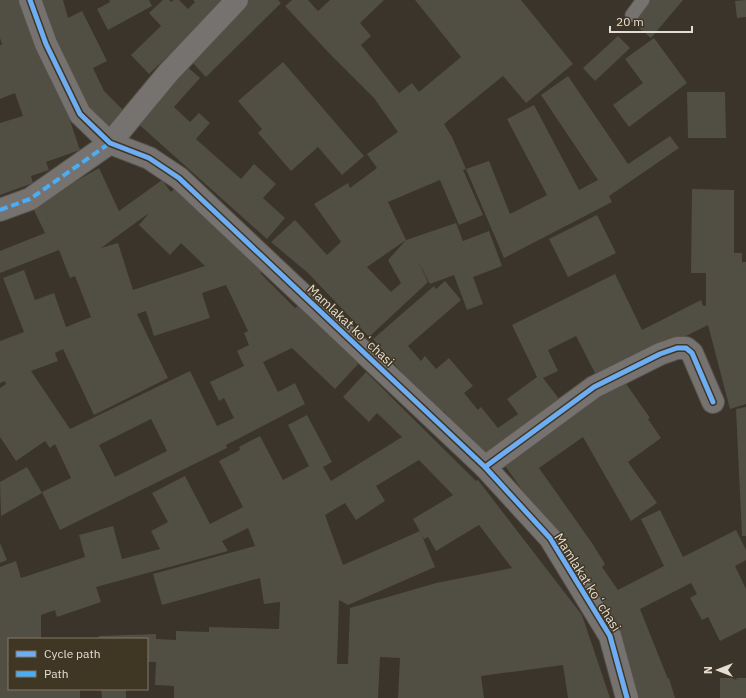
<svg xmlns="http://www.w3.org/2000/svg" width="746" height="698" font-family="'IBM Plex Sans',sans-serif">
<style>
.building{fill:#514e43;fill-rule:evenodd}
.lines{fill:none;stroke-linecap:round;stroke-linejoin:round}
.service-casing{stroke:#57524a;stroke-width:15}
.minor-casing{stroke:#57524a;stroke-width:24}
.service{stroke:#76726f;stroke-width:13}
.minor{stroke:#76726f;stroke-width:22}
.quiet{stroke:#49aef6;stroke-width:4;stroke-dasharray:8 4;stroke-linecap:butt}
.cycleway-casing{stroke:#403624;stroke-width:8}
.cycleway{stroke:#6dadf4;stroke-width:5}
.labels{text-anchor:middle;stroke-width:3;stroke-linejoin:round;paint-order:stroke}
.street-label{font-size:13px;fill:#e5ded4;stroke:#403624}
</style>
<rect width="100%" height="100%" fill="#3a342a"/>
<g class="building">
<polygon points="0,0 29,0 80,150 46,162 49,170 31,176 33,183 0,195 0,123 23,116 15,93 0,99 0,45 2,45 0,38"/>
<polygon points="39,0 63,0 68,18 82,11 107,61 93,68 104,91 124,111 107,128 87,107"/>
<polygon points="109,0 149,0 152,6 108,30 97,9 110,2"/>
<polygon points="163,0 169,0 171,2 174,0 179,0 188,9 195,2 193,0 226,0 149,74 131,55 161,26 149,13"/>
<polygon points="247,0 278,0 281,3 206,77 188,58"/>
<polygon points="292,0 308,0 318,11 330,0 384,0 360,23 371,36 361,45 399,93 412,83 419,92 461,57 415,0 521,0 573,64 526,103 503,76 444,124 452,137 466,169 463,170 483,215 459,225 440,180 388,202 406,240 367,267 391,292 401,283 388,260 406,240 456,223 463,241 489,231 502,266 473,277 483,304 467,310 454,275 430,284 417,259 428,282 369,337 308,273 271,242 295,220 327,255 341,242 314,204 348,183 350,188 377,168 367,154 398,132 374,98 328,52 285,6"/>
<polygon points="651,0 683,0 651,38 633,23"/>
<polygon points="746,0 746,17 737,18 735,1"/>
<polygon points="618,36 630,48 595,81 583,68"/>
<polygon points="654,38 687,83 629,127 613,105 643,83 625,59"/>
<polygon points="283,62 364,156 342,175 318,147 291,171 258,133 262,129 238,101"/>
<polygon points="184,64 200,78 174,107 190,122 199,113 210,123 196,139 241,179 254,164 276,184 263,198 285,218 267,239 134,120"/>
<polygon points="568,76 628,164 670,136 679,148 609,196 612,202 504,258 466,169 489,161 510,214 547,195 507,119 534,105 579,190 598,180 541,95"/>
<polygon points="687,92 725,92 726,138 688,138"/>
<path d="M99 168 119 211 162 180 171 192 176 187 264 272 260 273 295 308 298 306 359 363 335 389 292 348 263 362 278 392 295 383 305 404 226 445 227 448 60 530 42 492 71 478 55 444 50 448 45 441 16 461 0 437V388L6 384 5 381 0 383V341L24 332 3 278 24 270 35 300 54 293 66 327 91 317 75 276 70 278 59 250 0 273V251L45 233 32 206ZM149 213 139 225 170 255 181 243 205 266 133 290 118 243 101 248ZM226 285 248 331 244 333 249 345 237 351 244 366 210 382 219 401 224 398 234 418 217 426 190 371 70 429 31 371 58 361 55 353 63 349 94 415 168 378 137 314 146 311 154 336 210 318 202 293ZM151 419 167 451 115 477 99 445Z"/>
<polygon points="692,189 734,190 734,253 742,253 742,262 746,262 746,404 730,409 708,325 664,347 596,375 576,336 548,350 558,371 543,378 563,404 487,460 444,411 439,416 373,339 434,286 436,289 445,281 461,300 408,346 421,361 425,356 436,369 449,358 473,386 464,393 478,410 481,407 498,428 518,414 507,399 537,377 512,325 615,274 642,330 701,300 703,306 706,306 706,273 691,273"/>
<polygon points="597,215 616,253 568,277 549,239"/>
<path d="M366 372 476 481 478 480 582 615 610 698H568L563 665 481 676 484 698H398L400 658 380 657 378 698H174V686L155 685 156 662H147V639H99V636L156 634V639L176 640V631L209 632V627L279 629 280 602 264 604 260 578 162 605 153 574 255 546 248 528 222 541 228 551 96 587 101 602 57 617 55 610 41 615V639H9V689H80V698H0V567L16 561 21 578 85 557 79 535 113 526 122 559 160 549 151 531 168 522 152 493 185 476 210 524 243 507 219 461 240 450 239 447 260 436 283 480 309 466 288 425 307 415 332 462 323 467 331 481 402 437 377 413 369 422 343 397ZM419 460 453 495 413 519 424 539 428 537 436 551 479 525 512 568 436 583 350 608 348 664H337L339 600 348 605 435 567 420 531 343 565 325 515 345 503 356 520 385 501 376 486Z"/>
<polygon points="620,375 650,418 648,419 661,438 628,462 657,503 631,521 583,437 539,468 592,543 605,564 602,567 618,590 664,566 641,519 660,510 683,557 736,530 746,550 746,560 735,566 746,589 746,628 720,641 708,617 702,620 690,598 697,594 691,583 640,609 668,679 669,678 675,698 636,698 570,558 503,463"/>
<polygon points="746,407 746,536 742,536 736,409"/>
<polygon points="27,467 42,493 1,516 0,482"/>
<polygon points="0,543 7,560 0,563"/>
<rect x="720" y="678" width="26" height="20"/>
<polygon points="101,689 126,689 126,698 102,698"/>
</g>
<g class="lines">
<g class="service-casing">
<polyline id="service" points="632,15 643,0"/>
</g>
<g class="minor-casing">
<g id="minor">
<polyline points="30,0 46,44 80,114 110,143 149,158 179,178 485,467 550,538 610,636 627,698"/>
<polyline points="0,210 30,199 110,143 169,72 237,0"/>
<polyline points="485,467 594,387 660,354 677,348 686,348 692,353 713,402"/>
</g>
</g>
<use href="#service" class="service"/>
<use href="#minor" class="minor"/>
<polyline class="quiet" points="0,210 30,199 110,143"/>
<g class="cycleway-casing">
<g id="cycleway">
<polyline points="30,0 46,44 80,114 110,143 149,158 179,178 485,467 550,538 610,636 627,698"/>
<polyline points="485,467 594,387 660,354 677,348 686,348 692,353 713,402"/>
</g>
</g>
<use href="#cycleway" class="cycleway"/>
</g>
<g class="labels">
<g class="street-label">
<text transform="translate(351 325) rotate(43)" y="5">Mamlakat koʻchasi</text>
<text transform="translate(588 582) rotate(58)" y="5">Mamlakat koʻchasi</text>
</g>
</g>
<rect x="8" y="638" width="140" height="52" fill="#403624" stroke="#82796a"/>
<rect x="16" y="651" width="20" height="6" fill="#6dadf4" stroke="#82796a"/>
<text x="44" y="658" font-size="12" fill="#e5ded4">Cycle path</text>
<rect x="16" y="671" width="20" height="6" fill="#49aef6" stroke="#82796a"/>
<text x="44" y="678" font-size="12" fill="#e5ded4">Path</text>
<g transform="translate(718 670) rotate(270)" stroke="#403624" stroke-width="3" paint-order="stroke">
<path d="M0-3L7 15L0 10L-7 15Z" fill="#e5ded4"/>
<text y="-6" font-size="11" font-weight="bold" text-anchor="middle" fill="#e5ded4">N</text>
</g>
<path d="M610 26v6h82v-6" fill="none" stroke="#e5ded4" stroke-width="2"/>
<text x="616" y="26" font-size="12" fill="#e5ded4" stroke="#403624" stroke-width="3" paint-order="stroke">20 m</text>
</svg>
